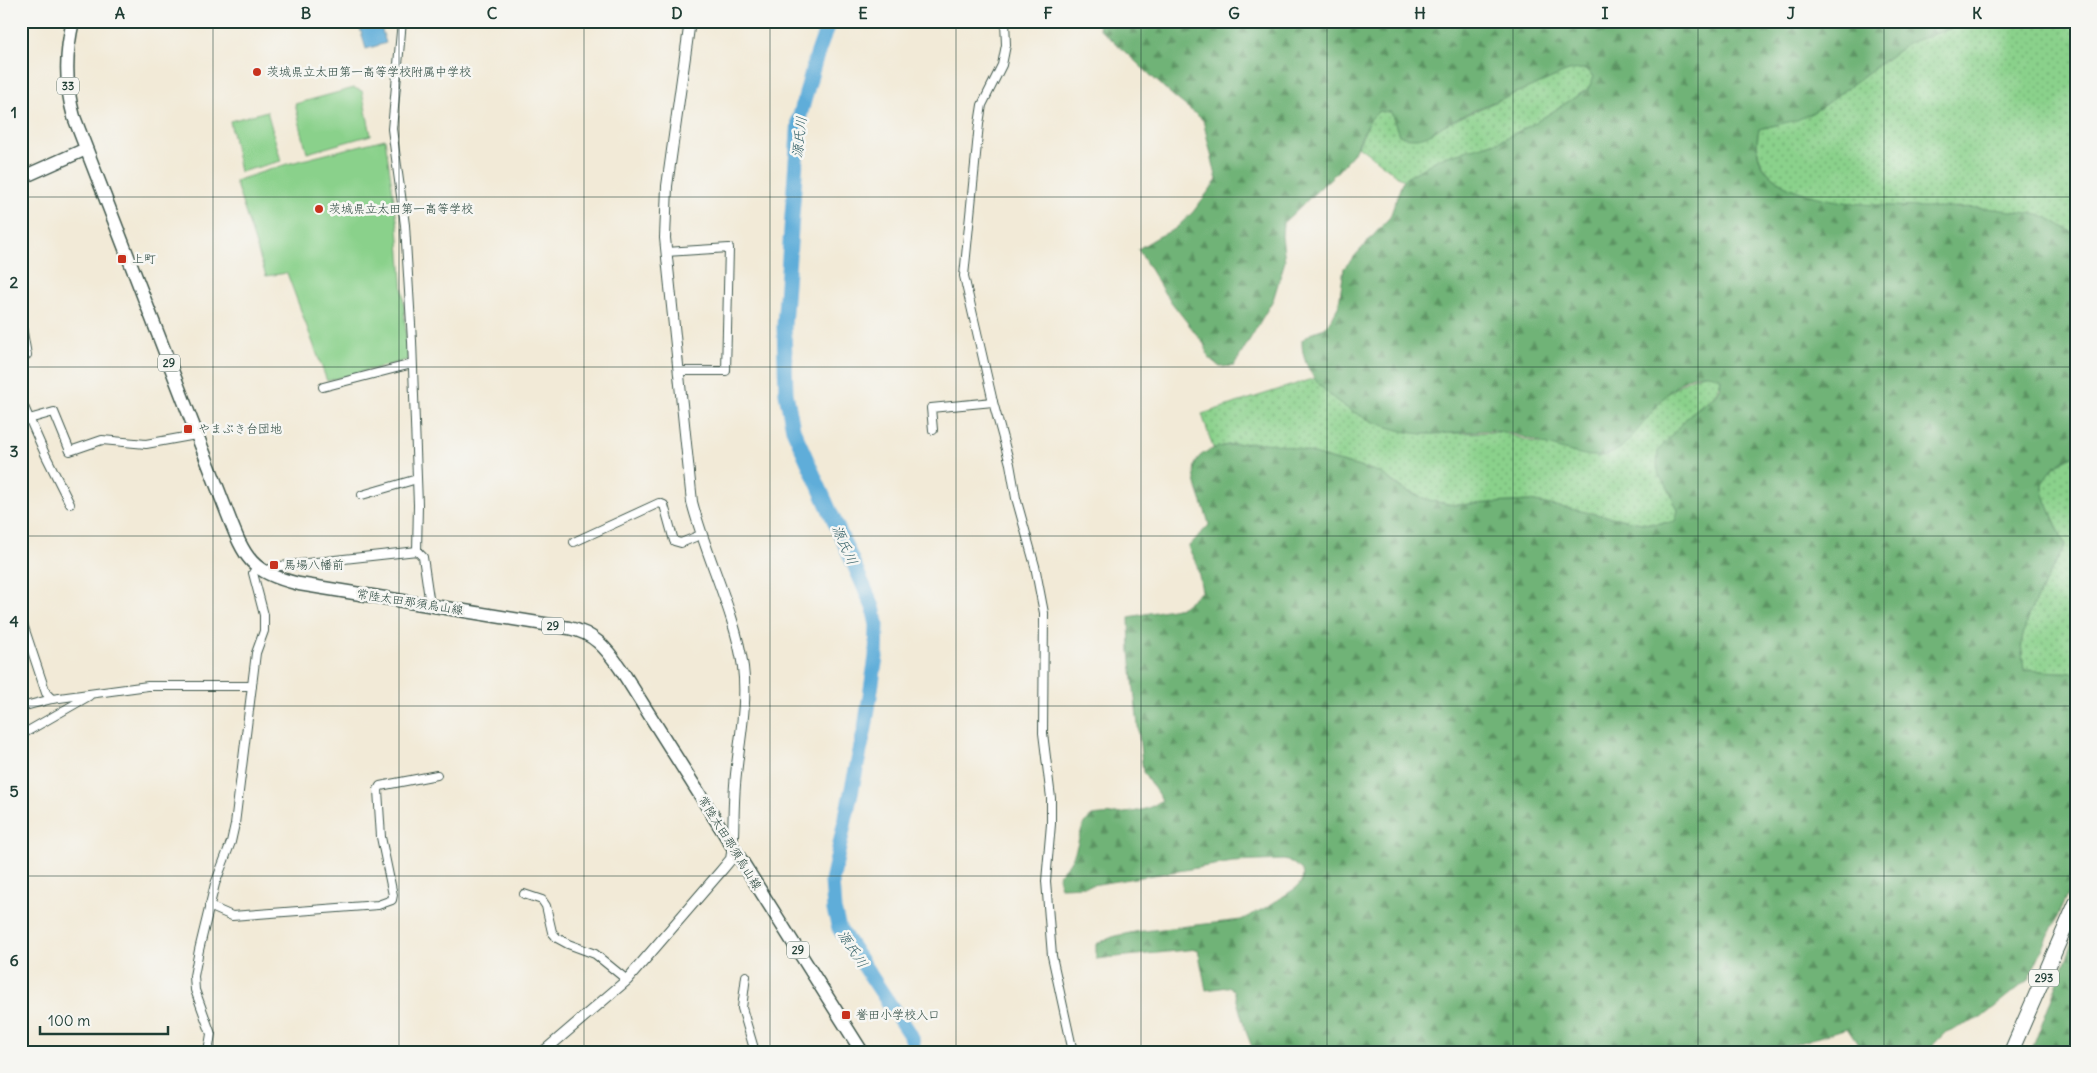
<svg xmlns="http://www.w3.org/2000/svg" width="2097" height="1073" font-family="Delius,'Klee One',sans-serif">
<style>
.grass{fill:url(#grass-dots);stroke:#548760}
.forest{fill:url(#forest-firs);stroke:#477856}
.park{fill:#8ad18b;stroke:#548760}
.water{fill:#5fadd9;stroke:#3f7586}
.lines{fill:none;stroke-linecap:round;stroke-linejoin:round}
.river{stroke:#5fadd9;stroke-width:15}
.minor-casing{stroke:#3f574c;stroke-width:10}
.tertiary-casing{stroke:#3f574c;stroke-width:12}
.primary-casing{stroke:#3f574c;stroke-width:15}
.trunk-casing{stroke:#3f574c;stroke-width:16}
.minor{stroke:#fff;stroke-width:8}
.tertiary{stroke:#fff;stroke-width:10}
.primary{stroke:#fff;stroke-width:12}
.trunk{stroke:#fff;stroke-width:14}
.grid{fill:none;stroke:#1f3d34;stroke-width:1;stroke-opacity:0.55}
.poi-dot{fill:#c8321e;stroke:#f6f6f2;stroke-width:2}
.labels{text-anchor:middle;stroke-width:5;stroke-linejoin:round;paint-order:stroke}
.shield{fill:#f6f6f2;stroke:#60746d;stroke-width:1}
.shield-label{font-size:11px;font-weight:bold;fill:#1f3d34}
.poi-label{font-size:12px;fill:#1f3d34;stroke:#f6f6f2;text-anchor:start}
.street-label{font-size:12px;fill:#1f3d34;stroke:#f6f6f2}
.water-label{font-size:14px;font-style:italic;fill:#325f66;stroke:#f6f6f2}
.neatline{fill:none;stroke:#1f3d34;stroke-width:2}
.grid-label{font-size:16px;text-anchor:middle;font-weight:bold;fill:#1f3d34}
</style>
<defs>
<pattern id="grass-dots" width="8" height="8" patternUnits="userSpaceOnUse" patternTransform="scale(1.25)"><rect width="8" height="8" fill="#8ad18b"/><path d="M2 2h.1M6 6h.1" fill="none" stroke="#70ab72" stroke-width="1.8" stroke-linecap="round"/></pattern>
<pattern id="forest-firs" width="22" height="20" patternUnits="userSpaceOnUse" patternTransform="scale(1.25)"><rect width="22" height="20" fill="#6fb377"/><path d="M5 1l3.5 6h-7zM16 11l3.5 6h-7z" fill="#5b9362"/></pattern>
</defs>
<rect width="100%" height="100%" fill="#f6f6f2"/>
<filter id="ink" filterUnits="userSpaceOnUse"><feTurbulence type="fractalNoise" baseFrequency=".02" numOctaves="2"/><feDisplacementMap in="SourceGraphic" scale="10" xChannelSelector="R" yChannelSelector="G"/><feConvolveMatrix kernelMatrix="1 2 1 2 8 2 1 2 1" color-interpolation-filters="sRGB"/></filter>
<filter id="wash" filterUnits="userSpaceOnUse"><feTurbulence type="fractalNoise" baseFrequency=".0096" numOctaves="4" result="noise"/><feDisplacementMap in="SourceGraphic" scale="20" xChannelSelector="R" yChannelSelector="G"/><feGaussianBlur stdDeviation="1.12" result="paint"/><feColorMatrix in="noise" values="0 0 0 0 0 0 0 0 0 0 0 0 0 0 0 0 0 1.4 0 .05"/><feComposite in="paint" operator="in"/></filter>
<g filter="url(#wash)">
<rect width="100%" height="100%" fill="#f2ead7"/>
<g class="grass">
<path d="M1972 21H2076V235L2044 216 1842 203C1802 195 1747 182 1759 129 1781 124 1800 119 1820 108L1908 43Z"/>
<polygon points="1573,69 1585,69 1594,77 1588,89 1533,124 1500,141 1440,158 1403,180 1358,146 1370,120 1379,111 1391,112 1399,135 1434,132 1444,125 1508,96"/>
<path d="M1710 373 1721 377C1719 393 1713 397 1700 406L1659 476 1667 486 1678 510 1675 522 1650 524 1636 522 1530 501 1454 505 1428 500 1403 489 1381 473 1281 445 1233 444 1213 448 1202 414 1315 378C1338 412 1384 428 1423 434L1501 432 1539 444 1620 449C1645 419 1669 379 1710 373Z"/>
<path d="M2076 455V673L2024 670 2021 644 2028 615 2065 545C2060 532 2045 502 2043 490 2041 473 2062 460 2076 455Z"/>
</g>
<g class="forest">
<path d="M1097 21H1972L1908 43 1820 108 1808 115 1797 120 1759 129C1734 225 1942 202 1994 209 2010 211 2028 212 2043 216 2054 220 2066 229 2076 235V455C2062 460 2041 473 2043 490 2045 502 2060 532 2065 545L2028 615 2021 644 2024 670 2076 673V876L2028 980 1981 1018 1946 1032 1926 1052H1863L1847 1028 1771 1052H1254L1245 1029 1234 990 1228 987 1206 990 1198 949 1096 959V944L1115 936 1135 932 1241 920 1267 907 1296 888C1302 882 1304 879 1302 870L1291 862 1284 860 1233 862 1086 886 1061 887C1060 884 1058 880 1059 876 1061 870 1068 866 1071 860 1080 846 1078 825 1092 816 1114 813 1144 815 1162 800L1143 772 1130 652 1129 617 1182 607 1202 591 1197 565 1188 547 1209 525C1206 508 1189 478 1196 462 1204 441 1264 441 1282 445 1304 450 1326 458 1348 464 1359 467 1372 469 1381 473 1389 478 1395 485 1403 489 1419 498 1436 503 1454 505L1530 501 1636 522 1650 524 1675 522 1678 510 1667 486 1659 476 1657 464 1658 451 1690 414 1711 399 1720 389 1721 378C1671 354 1644 444 1607 455 1584 462 1528 436 1504 432 1478 428 1450 435 1424 434 1377 432 1300 394 1302 340L1313 332 1325 328 1333 316 1339 305 1344 268 1390 217 1403 180 1440 158 1500 141 1533 124 1588 89 1594 77 1585 69C1568 69 1559 75 1545 81 1512 95 1478 107 1446 124 1437 129 1431 135 1422 137 1413 139 1407 138 1399 135L1391 112 1379 111 1370 120 1353 154 1336 173 1283 223 1282 236 1285 261 1273 300 1234 366 1220 367 1209 358 1204 344 1165 294 1138 249 1158 237 1175 229 1193 212 1217 180 1203 120 1172 95 1100 29Z"/>
<polygon points="2076,934 2076,1052 2031,1052"/>
</g>
<g class="park">
<polygon points="354,88 362,91 371,135 307,153 295,104"/>
<polygon points="267,111 281,161 240,172 230,121"/>
<polygon points="385,139 398,227 408,360 327,381 287,273 266,276 235,181 287,164"/>
</g>
<polygon class="water" points="358,21 379,21 386,43 366,49"/>
<g class="lines">
<polyline class="river" points="829,21 815,61 799,119 784,326 786,393 793,429 873,607 877,625 876,657 865,728 832,881 834,910 839,928 912,1038 914,1052"/>
</g>
</g>
<g filter="url(#ink)">
<g class="lines">
<g class="minor-casing">
<g id="minor">
<polyline points="402,21 392,129 405,225 412,341 418,505 417,551"/>
<polyline points="1005,21 1006,45 1002,65 982,105 979,124 964,276 993,402 1010,464 1016,498 1035,566 1044,613 1043,733 1051,798 1051,824 1046,881 1052,956 1073,1052"/>
<polyline points="666,252 729,248 726,371 678,371"/>
<polyline points="21,321 27,355 21,356"/>
<polyline points="323,387 412,364"/>
<polyline points="21,400 45,454 70,504"/>
<polyline points="29,419 54,412 70,451 102,440 146,444 196,435"/>
<polyline points="933,430 931,408 993,402"/>
<polyline points="362,495 417,479"/>
<polyline points="574,542 659,503 664,505 674,541 681,543 700,535"/>
<polyline points="263,571 280,566 417,551 423,557 430,605"/>
<polyline points="21,618 46,693 52,699"/>
<polyline points="21,707 52,699 148,686 252,686"/>
<polyline points="21,735 89,696"/>
<polyline points="524,894 542,900 546,906 552,932 557,938 568,944 595,954 627,980"/>
<polyline points="209,906 232,916 378,905 392,900 393,895 381,837 378,790 380,786 437,775"/>
<polyline points="746,976 742,1008 755,1052"/>
<polyline points="208,1052 211,1034 195,990 194,976 199,950 215,884 231,842 235,824 256,653 264,631 264,615 253,573 257,567"/>
</g>
</g>
<g class="tertiary-casing">
<path id="tertiary" d="M543 1052 627 980 721 871 731 859 732 853C734 831 733 808 735 785 738 745 748 707 743 667 735 612 706 557 692 502L665 238 667 186 690 21"/>
</g>
<g class="primary-casing">
<g id="primary">
<path d="M73 21C65 54 65 85 74 117L228 515C245 559 251 572 299 584L569 628C594 633 606 648 620 668L862 1052"/>
<polyline points="21,178 86,149"/>
</g>
</g>
<g class="trunk-casing">
<polyline id="trunk" points="2011,1052 2076,903"/>
</g>
<use href="#minor" class="minor"/>
<use href="#tertiary" class="tertiary"/>
<use href="#primary" class="primary"/>
<use href="#trunk" class="trunk"/>
</g>
</g>
<path class="grid" d="M213 21V1052M399 21V1052M584 21V1052M770 21V1052M956 21V1052M1141 21V1052M1327 21V1052M1513 21V1052M1698 21V1052M1884 21V1052M21 197H2076M21 367H2076M21 536H2076M21 706H2076M21 876H2076"/>
<g class="poi-dot">
<circle cx="257" cy="72" r="5"/>
<circle cx="319" cy="209" r="5"/>
<rect x="117" y="254" width="10" height="10" rx="2.5"/>
<rect x="183" y="424" width="10" height="10" rx="2.5"/>
<rect x="269" y="560" width="10" height="10" rx="2.5"/>
<rect x="841" y="1010" width="10" height="10" rx="2.5"/>
</g>
<g class="labels">
<g class="shield">
<rect x="57" y="77.5" width="22" height="17" rx="4"/>
<rect x="158" y="354.5" width="22" height="17" rx="4"/>
<rect x="542" y="617.5" width="22" height="17" rx="4"/>
<rect x="787" y="941.5" width="22" height="17" rx="4"/>
<rect x="2029" y="969.5" width="30" height="17" rx="4"/>
</g>
<g class="shield-label">
<text x="68" y="90">33</text>
<text x="169" y="367">29</text>
<text x="553" y="630">29</text>
<text x="798" y="954">29</text>
<text x="2044" y="982">293</text>
</g>
<g class="poi-label">
<text x="267" y="76">茨城県立太田第一高等学校附属中学校</text>
<text x="329" y="213">茨城県立太田第一高等学校</text>
<text x="132" y="263">上町</text>
<text x="198" y="433">やまぶき台団地</text>
<text x="284" y="569">馬場八幡前</text>
<text x="856" y="1019">誉田小学校入口</text>
</g>
<g class="street-label">
<text transform="translate(410 602) rotate(9)" y="4">常陸太田那須烏山線</text>
<text transform="translate(730 843) rotate(58)" y="4">常陸太田那須烏山線</text>
</g>
<g class="water-label">
<text transform="translate(799 137) rotate(-83)" y="5">源氏川</text>
<text transform="translate(845 545) rotate(66)" y="5">源氏川</text>
<text transform="translate(853 949) rotate(57)" y="5">源氏川</text>
</g>
</g>
<rect width="2097" height="1073" fill="none" stroke="#f6f6f2" stroke-width="55"/>
<path d="M40 1026v8h128v-8" fill="none" stroke="#1f3d34" stroke-width="2.5"/>
<text x="48" y="1026" font-size="15" fill="#1f3d34" stroke="#f6f6f2" stroke-width="4" paint-order="stroke">100 m</text>
<rect x="28" y="28" width="2042" height="1018" class="neatline"/>
<g class="grid-label">
<text x="120" y="19">A</text>
<text x="306" y="19">B</text>
<text x="492" y="19">C</text>
<text x="677" y="19">D</text>
<text x="863" y="19">E</text>
<text x="1048" y="19">F</text>
<text x="1234" y="19">G</text>
<text x="1420" y="19">H</text>
<text x="1605" y="19">I</text>
<text x="1791" y="19">J</text>
<text x="1977" y="19">K</text>
<text x="14" y="118">1</text>
<text x="14" y="288">2</text>
<text x="14" y="457">3</text>
<text x="14" y="627">4</text>
<text x="14" y="797">5</text>
<text x="14" y="966">6</text>
</g>
</svg>
